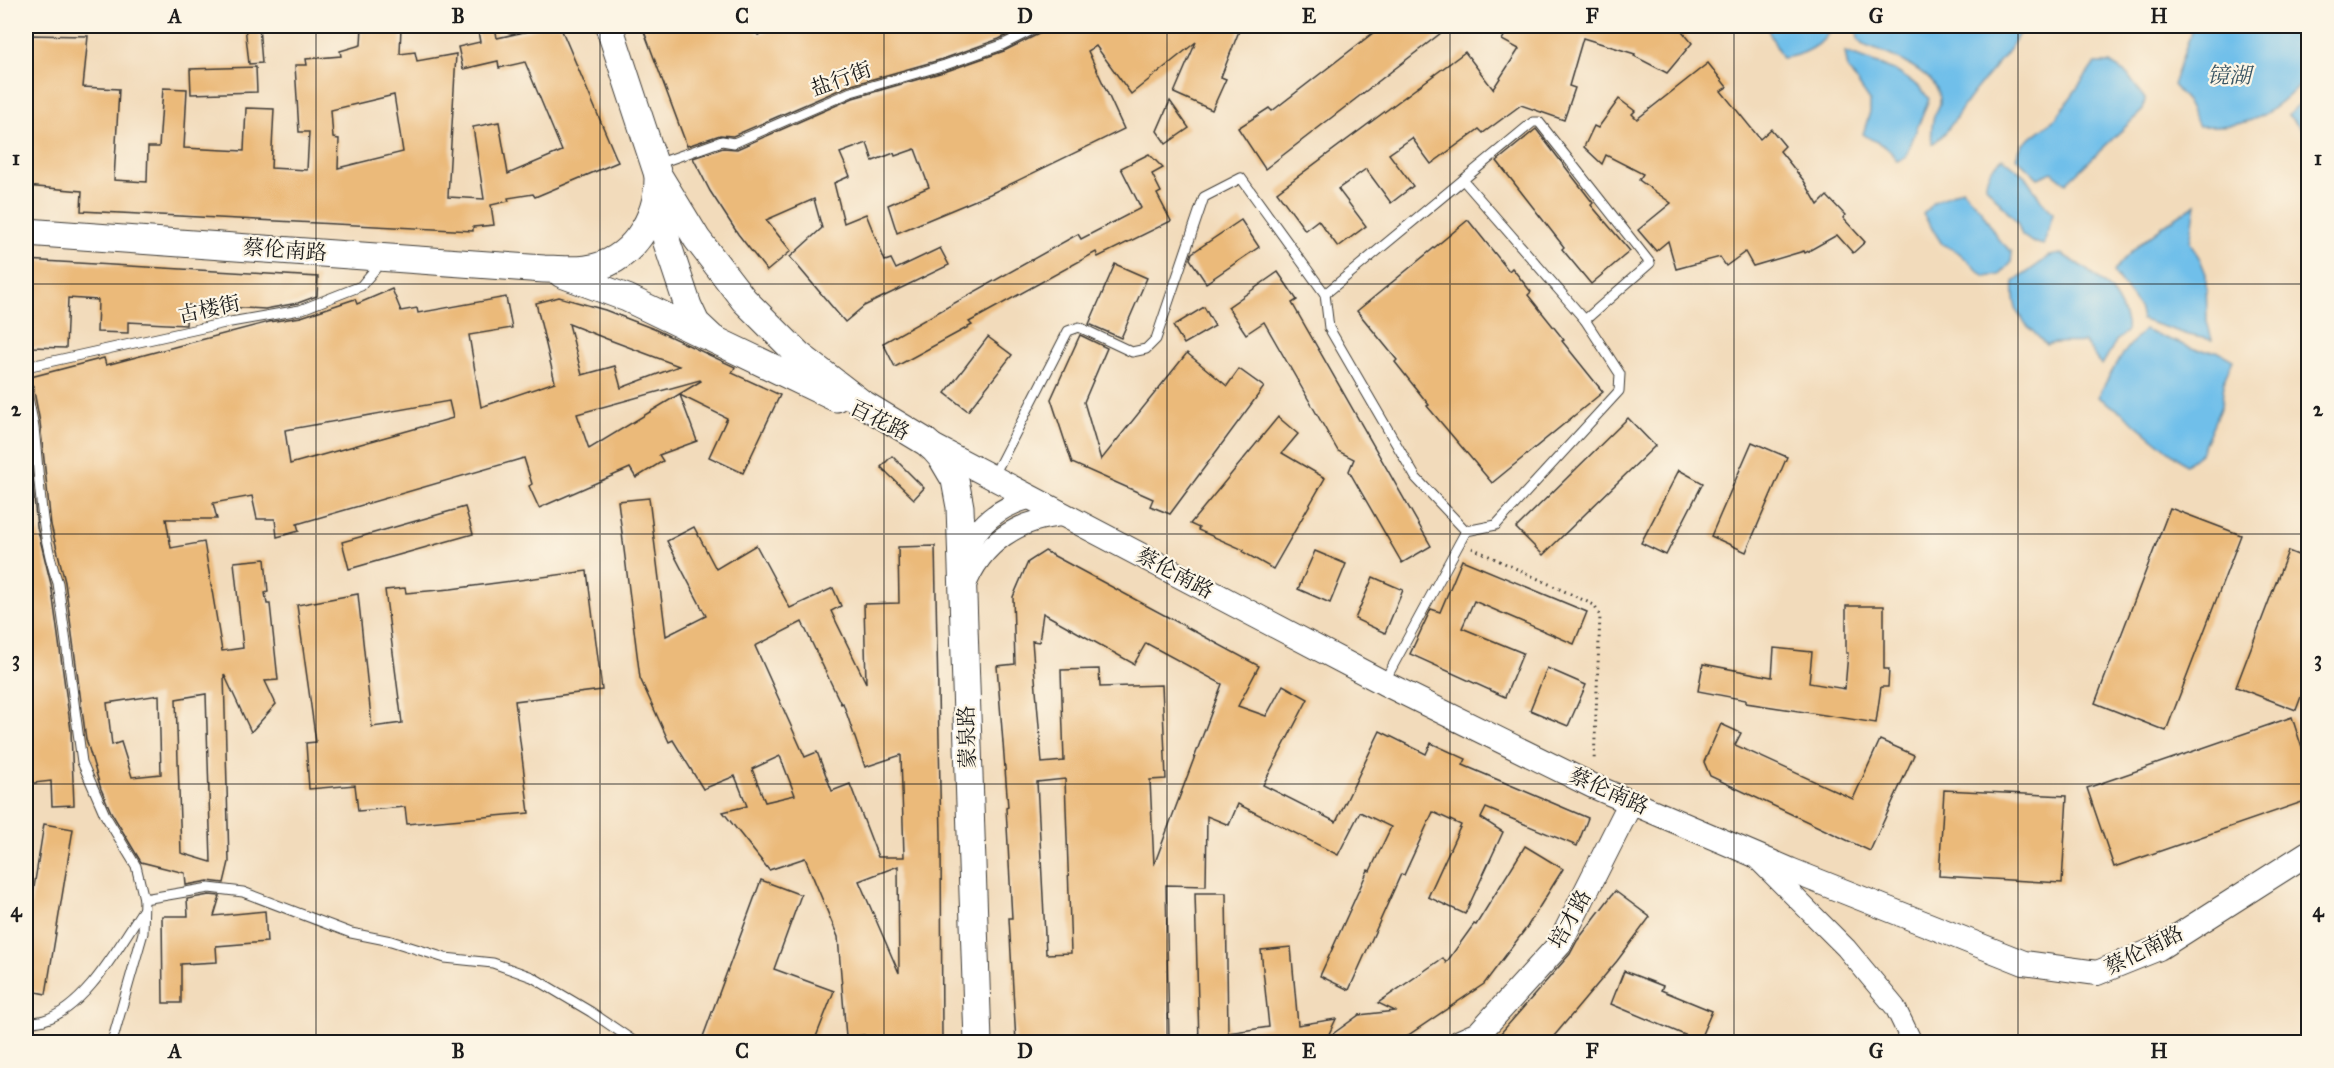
<svg xmlns="http://www.w3.org/2000/svg" width="2334" height="1068" font-family="'IM FELL Great Primer','Noto Serif SC',serif">
<style>
.water{fill:#6fbfea;stroke:#466e83;stroke-width:1.5}
.building{fill:#ebba7a;fill-rule:evenodd}
.lines{fill:none;stroke-linecap:round;stroke-linejoin:round}
.service-casing{stroke:#3c3934;stroke-width:11}
.minor-casing{stroke:#3c3934;stroke-width:22}
.tertiary-casing{stroke:#3c3934;stroke-width:26}
.secondary-casing{stroke:#3c3934;stroke-width:29}
.path{stroke:#3c3934;stroke-width:3;stroke-dasharray:1.5 4.5;stroke-linecap:butt}
.service{stroke:#fff;stroke-width:9}
.minor{stroke:#fff;stroke-width:20}
.tertiary{stroke:#fff;stroke-width:24}
.secondary{stroke:#fff;stroke-width:27}
.grid{fill:none;stroke:#1c1c1c;stroke-width:1.5;stroke-opacity:0.55}
.labels{text-anchor:middle;stroke-width:4.5;stroke-linejoin:round;paint-order:stroke}
.street-label{font-size:21px;fill:#1c1c1c;stroke:#fcf5e5}
.water-label{font-size:22px;font-style:italic;fill:#395564;stroke:#fcf5e5}
.neatline{fill:none;stroke:#1c1c1c;stroke-width:2}
.grid-label{font-size:20px;text-anchor:middle;font-weight:bold;fill:#1c1c1c}
</style>
<rect width="100%" height="100%" fill="#fcf5e5"/>
<filter id="ink" filterUnits="userSpaceOnUse"><feTurbulence type="fractalNoise" baseFrequency=".0167" numOctaves="2"/><feDisplacementMap in="SourceGraphic" scale="12" xChannelSelector="R" yChannelSelector="G"/><feConvolveMatrix kernelMatrix="1 2 1 2 8 2 1 2 1" color-interpolation-filters="sRGB"/></filter>
<filter id="wash" filterUnits="userSpaceOnUse"><feTurbulence type="fractalNoise" baseFrequency=".008" numOctaves="4" result="noise"/><feDisplacementMap in="SourceGraphic" scale="24" xChannelSelector="R" yChannelSelector="G"/><feGaussianBlur stdDeviation="1.35" result="paint"/><feColorMatrix in="noise" values="0 0 0 0 0 0 0 0 0 0 0 0 0 0 0 0 0 1.4 0 .05"/><feComposite in="paint" operator="in"/></filter>
<g filter="url(#wash)">
<rect width="100%" height="100%" fill="#f2dbbb"/>
<g class="water">
<path d="M1766 26H1831C1826 46 1801 56 1782 58Z"/>
<path d="M1860 26H2023C2011 52 1987 74 1970 97 1957 114 1950 132 1932 144 1931 135 1932 124 1934 116 1936 112 1939 108 1940 103 1943 73 1886 53 1863 45L1858 40 1857 31Z"/>
<path d="M2193 26H2308V81L2305 80C2270 115 2251 129 2199 126L2185 99 2173 85Z"/>
<path d="M1845 52 1894 70 1920 87 1929 99 1905 158 1897 161C1885 141 1879 146 1863 134L1870 112V101L1848 69Z"/>
<polygon points="2095,63 2110,63 2127,74 2145,99 2143,110 2066,183 2052,172 2038,178 2016,157 2022,145 2056,118"/>
<polygon points="2308,95 2308,142 2301,129 2288,115"/>
<path d="M2003 158 2025 176 2041 200 2053 213 2044 245 2032 242 2022 235 2017 222 1986 186C1986 173 1993 166 2003 158Z"/>
<polygon points="1962,189 1981,210 1998,239 2012,252 2011,263 2000,275 1985,277 1958,252 1942,244 1923,214 1934,202"/>
<path d="M2196 204 2190 242 2200 259 2206 274 2207 321 2212 340 2189 335 2142 320 2139 307 2113 272C2136 243 2165 224 2196 204Z"/>
<path d="M2061 254C2092 271 2124 293 2127 331L2116 341 2102 365C2094 359 2092 349 2084 342 2070 344 2059 340 2046 345 2025 322 2011 316 2014 282L2050 256Z"/>
<path d="M2144 330 2200 351H2217L2233 360 2225 378 2221 406 2201 453 2186 465 2120 411 2098 397C2111 372 2124 349 2144 330Z"/>
</g>
<g id="blocks">
<g class="building">
<polygon points="245,26 259,26 262,63 249,64"/>
<path d="M362 26H401L400 54 415 52 417 61 456 54 448 197 484 199 473 127 499 122 508 174 562 151 525 62 499 68 498 61 463 69 458 47 480 42 477 26H495L497 38 529 31 542 26H560L618 162 535 197 533 194 508 198 509 201 491 205 494 225 473 227V231L81 211 82 191 26 186V35L88 36 83 87 119 89 114 180 147 182 148 147H159L163 88 187 89 184 148 244 151 246 108 274 109 271 168 307 170 309 132H299L295 65H307L306 59 341 56 340 51 361 45ZM394 95 403 152 338 168 339 139 333 138 331 110Z"/>
<polygon points="642,26 753,26 758,35 778,26 1026,26 999,39 943,59 848,86 733,136 720,135 687,146"/>
<polygon points="1047,26 1241,26 1221,77 1226,79 1212,110 1174,93 1196,42 1131,94 1096,46 1088,51 1124,129 990,194 897,233 888,205 929,187 915,149 895,156 894,153 873,161 867,143 840,153 850,176 834,183 844,223 866,214 885,261 891,259 896,269 940,248 949,265 864,306 845,322 790,257 822,228 814,199 766,220 791,251 767,271 738,234 710,191 693,158 723,148 737,149 853,98 947,71 1004,51 1043,32"/>
<polygon points="1382,26 1450,26 1265,169 1238,128 1269,108 1272,111"/>
<polygon points="1510,26 1678,26 1692,43 1667,73 1634,56 1635,54 1583,38 1569,86 1575,88 1564,120 1521,105 1483,133 1479,129 1431,164 1412,138 1389,154 1413,186 1391,203 1366,169 1338,189 1366,226 1338,247 1318,220 1305,230 1277,192 1465,52 1493,89 1519,49 1502,40"/>
<polygon points="1708,63 1727,87 1721,91 1760,139 1771,129 1785,146 1780,151 1804,181 1818,205 1827,196 1845,215 1843,218 1865,242 1853,253 1837,235 1805,253 1804,251 1753,266 1745,252 1726,266 1720,257 1676,269 1668,241 1656,251 1638,230 1671,203 1639,180 1643,174 1606,155 1602,164 1584,147 1594,126 1598,128 1619,99 1635,111 1632,114 1637,119"/>
<polygon points="256,67 257,92 191,94 190,69"/>
<polygon points="1170,101 1189,128 1166,144 1157,131"/>
<polygon points="1536,129 1593,203 1591,205 1630,251 1591,284 1562,249 1564,247 1497,161"/>
<polygon points="1149,154 1163,168 1152,174 1161,192 1157,194 1171,221 1098,257 1096,252 969,322 972,325 895,367 883,343 1078,234 1081,239 1141,208 1121,168"/>
<polygon points="1241,220 1259,247 1206,283 1190,259 1192,253"/>
<polygon points="1468,220 1509,271 1512,268 1531,292 1528,295 1564,340 1562,341 1603,392 1492,483 1427,406 1429,405 1395,362 1397,360 1357,311"/>
<polygon points="26,260 318,277 317,296 298,303 265,309 187,305 186,325 128,322 128,333 97,332 98,300 68,298 66,348 31,347 33,297 26,296"/>
<polygon points="1115,264 1147,278 1121,338 1089,324"/>
<polygon points="1278,272 1297,300 1292,303 1431,546 1402,563 1349,471 1354,459 1338,451 1264,322 1246,334 1228,307"/>
<path d="M392 289 401 311 417 308 418 313 506 297 512 328 469 335 481 407 555 382 536 303 559 297 605 310 654 329 735 367 732 373 780 395 743 473 709 457 727 418 680 395 697 441 659 455 663 461 636 478 630 468 539 508 529 486 532 484 524 458 297 524 299 531 277 537 275 519H257L252 496 213 503 217 519H166L171 548 204 542 222 651 243 648 234 562 265 559 268 592 265 593 267 604H270L278 680 265 681 276 704 251 732 224 674 229 862 224 883 208 881 186 885 185 873 141 862 111 812 101 789 86 739 65 582 51 525 40 422 33 386 27 378 104 358 106 365 269 322 301 317 355 299 357 304ZM569 324 607 339 679 366 621 388 615 366 582 375ZM700 380 701 381 589 449 577 414ZM449 401 453 418 290 464 285 430ZM206 694 211 862 181 853 176 699ZM159 695 161 774 132 777 121 742 112 745 107 703Z"/>
<polygon points="1204,307 1215,326 1184,344 1173,326"/>
<polygon points="1080,335 1107,348 1084,402 1101,460 1187,353 1227,386 1239,369 1264,387 1170,514 1150,506 1153,499 1072,463 1051,399"/>
<polygon points="988,337 1012,355 968,411 945,393"/>
<polygon points="1278,417 1298,434 1282,453 1325,478 1273,569 1243,552 1244,550 1198,530 1199,528 1190,524"/>
<polygon points="1628,418 1655,446 1543,555 1516,528"/>
<polygon points="26,421 37,527 51,584 71,731 74,805 52,806 51,781 26,784"/>
<polygon points="1752,442 1787,457 1746,552 1711,536"/>
<polygon points="892,456 924,488 914,499 881,467"/>
<polygon points="1679,470 1703,483 1666,555 1641,543"/>
<path d="M649 498 666 636 706 616 667 541 694 527 716 569 756 545 790 608 833 588 841 606 831 611 866 683 864 604 899 603 898 547 935 546 941 836 942 1042H865L864 1035 846 1037 838 937 805 858 769 870 723 812 747 806 735 776 703 789 673 740 669 742 640 678 618 501ZM802 622 841 704 843 703 865 767 901 755 904 857H878L850 784 832 791 817 752 805 757 755 646ZM780 756 795 795 765 802 752 769ZM898 866 899 973 859 881Z"/>
<polygon points="465,507 473,534 349,569 342,542"/>
<polygon points="2170,508 2241,535 2166,731 2095,703"/>
<path d="M1045 551 1259 666 1238 706 1266 716 1283 685 1308 699 1263 785 1336 822 1380 731 1426 754 1431 743 1466 759 1463 765 1588 818 1577 846 1486 808 1481 818 1503 832 1465 914 1428 897 1461 825 1433 812 1404 875 1401 874 1349 990 1320 976 1368 870 1370 871 1391 827 1360 812 1338 855 1238 804 1229 825 1207 816 1206 886 1166 885 1169 1042H1016L1009 918H1012L1006 808 1008 807 997 666 1015 664 1013 597 1028 562ZM1043 613 1134 664 1146 643 1222 684 1154 865 1150 780 1166 779 1162 685 1100 687 1099 669 1061 670 1064 761 1042 763 1032 641 1039 642ZM1065 779 1071 953 1046 954 1037 782Z"/>
<polygon points="1315,551 1346,564 1330,603 1298,589"/>
<polygon points="2288,551 2308,559 2308,678 2296,710 2236,687"/>
<polygon points="1462,560 1587,612 1574,644 1474,601 1462,628 1523,653 1505,697 1410,654 1431,609 1440,612"/>
<polygon points="587,571 602,690 515,701 529,813 407,824 405,807 358,811 355,785 309,789 306,743 316,742 297,605 358,594 372,727 402,723 385,590 405,588 406,593 451,589"/>
<polygon points="1373,577 1403,590 1385,633 1355,619"/>
<polygon points="1846,606 1884,606 1884,669 1889,669 1888,687 1881,687 1876,723 1746,703 1746,700 1698,691 1703,664 1772,677 1774,648 1812,652 1809,683 1845,689 1848,653 1846,653"/>
<polygon points="1547,668 1586,685 1568,726 1530,710"/>
<polygon points="2292,717 2308,767 2308,800 2114,867 2087,788"/>
<polygon points="1721,724 1741,733 1735,745 1853,799 1880,740 1914,755 1870,851 1710,776 1704,762"/>
<polygon points="1944,790 2067,796 2062,883 1939,876"/>
<polygon points="44,824 73,829 46,994 26,990 26,938"/>
<polygon points="1525,846 1563,869 1527,927 1484,984 1398,1042 1199,1042 1195,893 1226,893 1228,1033 1269,1027 1261,950 1291,947 1298,1025 1336,1019 1327,1038 1359,1015 1395,1011 1378,1003 1443,958 1446,963 1474,924 1476,925"/>
<polygon points="761,880 801,895 774,969 834,991 814,1042 701,1042"/>
<polygon points="1615,891 1650,917 1617,961 1549,1042 1493,1042 1570,954 1577,941"/>
<polygon points="209,895 220,896 214,916 265,911 267,942 216,946 217,962 181,964 181,1003 163,1003 162,916 188,916 187,899"/>
<polygon points="1624,971 1663,986 1661,990 1712,1011 1699,1041 1611,1004"/>
</g>
</g>
</g>
<g filter="url(#ink)">
<use href="#blocks" fill-opacity="0" stroke="#3c3934" stroke-width="1.5"/>
<g class="lines">
<g class="service-casing">
<g id="service">
<polyline points="657,164 722,141 734,143 851,92 945,65 1002,45 1040,26"/>
<polyline points="1325,294 1329,328 1416,478 1466,531 1496,525 1619,391 1620,374 1585,320 1463,180"/>
<polyline points="26,367 225,323 300,310 361,286 382,261"/>
<path d="M26 387C28 400 32 414 34 428 40 480 40 534 58 583L82 762 105 815 136 866 144 899 143 933 112 1042"/>
<polyline points="993,477 1068,331 1079,327 1132,352 1146,349 1156,339 1204,197 1241,178 1325,294 1533,122 1539,122 1650,263 1585,320"/>
<polyline points="1384,682 1466,531"/>
<polyline points="144,899 209,888 243,892 351,933 391,941 445,958 493,963 532,977 591,1012 635,1042"/>
<path d="M26 1023C31 1022 38 1022 44 1020 86 1008 119 945 143 910"/>
</g>
</g>
<g class="minor-casing">
<g id="minor">
<path d="M964 558C974 525 1001 505 1033 498"/>
<path d="M965 588C981 543 1020 518 1066 516"/>
<polyline points="1756,858 1846,948 1895,1007 1912,1042"/>
</g>
</g>
<g class="tertiary-casing">
<g id="tertiary">
<polyline points="931,445 1384,683 1593,786 1790,870 2024,963 2097,973 2159,948 2308,853"/>
<polyline points="1460,1042 1478,1034 1559,945 1631,802"/>
</g>
</g>
<g class="secondary-casing">
<g id="secondary">
<polyline points="609,26 658,175 697,239 744,300 799,355 860,402 926,442 935,450 942,458 955,480 960,507 978,1042"/>
<polyline points="661,197 667,243 688,306 696,323 713,339 836,398"/>
<path d="M26 232 544 269C557 269 572 271 586 269 632 263 659 218 658 175"/>
<polyline points="562,274 627,298 706,336"/>
</g>
</g>
<polyline class="path" points="1472,548 1594,605 1600,616 1594,762"/>
<use href="#service" class="service"/>
<use href="#minor" class="minor"/>
<use href="#tertiary" class="tertiary"/>
<use href="#secondary" class="secondary"/>
</g>
</g>
<path class="grid" d="M316 26V1042M600 26V1042M884 26V1042M1167 26V1042M1450 26V1042M1734 26V1042M2018 26V1042M26 284H2308M26 534H2308M26 784H2308"/>
<g class="labels">
<g class="street-label">
<text transform="translate(841 79) rotate(-20)" y="7">盐行街</text>
<text transform="translate(285 250) rotate(4)" y="7">蔡伦南路</text>
<text transform="translate(209 309) rotate(-12)" y="7">古楼街</text>
<text transform="translate(880 420) rotate(26)" y="7">百花路</text>
<text transform="translate(1175 573) rotate(28)" y="7">蔡伦南路</text>
<text transform="translate(967 737) rotate(-92)" y="7">蒙泉路</text>
<text transform="translate(1609 791) rotate(24)" y="7">蔡伦南路</text>
<text transform="translate(1570 919) rotate(-61)" y="7">培才路</text>
<text transform="translate(2144 950) rotate(-26)" y="7">蔡伦南路</text>
</g>
<g class="water-label">
<text x="2229" y="83">镜湖</text>
</g>
</g>
<rect width="2334" height="1068" fill="none" stroke="#fcf5e5" stroke-width="66"/>
<rect x="33" y="33" width="2268" height="1002" class="neatline"/>
<g class="grid-label">
<text x="175" y="23">A</text>
<text x="458" y="23">B</text>
<text x="742" y="23">C</text>
<text x="1025" y="23">D</text>
<text x="1309" y="23">E</text>
<text x="1592" y="23">F</text>
<text x="1876" y="23">G</text>
<text x="2159" y="23">H</text>
<text x="16" y="165">1</text>
<text x="2318" y="165">1</text>
<text x="16" y="416">2</text>
<text x="2318" y="416">2</text>
<text x="16" y="666">3</text>
<text x="2318" y="666">3</text>
<text x="16" y="917">4</text>
<text x="2318" y="917">4</text>
<text x="175" y="1058">A</text>
<text x="458" y="1058">B</text>
<text x="742" y="1058">C</text>
<text x="1025" y="1058">D</text>
<text x="1309" y="1058">E</text>
<text x="1592" y="1058">F</text>
<text x="1876" y="1058">G</text>
<text x="2159" y="1058">H</text>
</g>
</svg>
